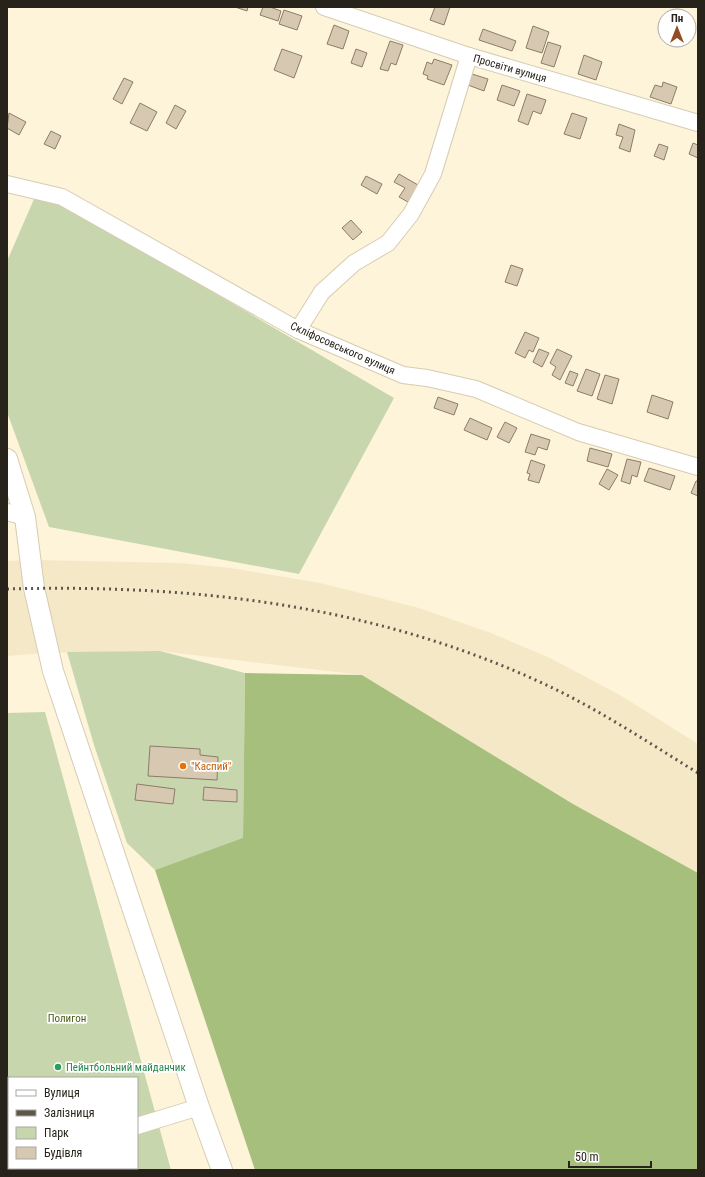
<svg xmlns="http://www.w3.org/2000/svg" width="705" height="1177" font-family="'Roboto Condensed',sans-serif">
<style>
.built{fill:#f4e8c7}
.green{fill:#c7d6ad;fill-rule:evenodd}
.forest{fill:#a7bf7d}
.building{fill:#d7c8b1;stroke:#8b7d68}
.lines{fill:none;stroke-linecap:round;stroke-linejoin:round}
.minor-casing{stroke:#d6ccb3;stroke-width:18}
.major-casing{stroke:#d6ccb3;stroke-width:22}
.minor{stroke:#fff;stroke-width:16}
.major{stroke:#fff;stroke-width:20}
.rail{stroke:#5d574a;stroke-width:3;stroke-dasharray:2 4;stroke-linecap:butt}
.food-dot{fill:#e8710a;stroke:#fff;stroke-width:1.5}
.leisure-dot{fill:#2e9e5b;stroke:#fff;stroke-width:1.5}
.labels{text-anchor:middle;stroke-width:3.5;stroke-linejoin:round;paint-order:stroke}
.street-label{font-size:11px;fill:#27231a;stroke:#fff}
.food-label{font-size:11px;fill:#c56008;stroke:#fff;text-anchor:start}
.park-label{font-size:11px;fill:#495e17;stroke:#fff}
.leisure-label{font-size:11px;fill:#27864d;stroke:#fff;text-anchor:start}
</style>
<rect width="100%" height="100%" fill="#fef4da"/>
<polygon class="built" points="33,560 181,563 231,568 320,583 419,608 491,633 548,657 620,695 698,744 698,873 573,804 362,675 160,651 43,653 7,656 7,561"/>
<g class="green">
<polygon points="38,190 394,398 299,574 49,527 7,412 7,261"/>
<polygon points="160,651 245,673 243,839 155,870 127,843 94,745 67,652"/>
<path d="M45 712 171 1170H7V713ZM9 1078H137V1168H9Z"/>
</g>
<polygon class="forest" points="245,673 362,675 573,804 698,873 698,1170 255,1170 155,870 243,838"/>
<g class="building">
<polygon points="235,7 248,7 247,11"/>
<polygon points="263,7 270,7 281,11 278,21 260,15"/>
<polygon points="435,7 450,7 444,25 430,20"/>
<polygon points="284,10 302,16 297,30 279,24"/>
<polygon points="334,25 349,31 343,49 327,44"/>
<polygon points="533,26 549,32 542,53 526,48"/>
<polygon points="483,29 516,41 512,51 479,40"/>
<polygon points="390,41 403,45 396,65 391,63 388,71 380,69"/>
<polygon points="548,42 561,46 554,67 541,63"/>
<polygon points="282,49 302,56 294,78 274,70"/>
<polygon points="356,49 367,53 362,67 351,63"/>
<polygon points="584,55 602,62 596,80 578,74"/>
<polygon points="434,59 452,65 444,85 427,79 428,76 423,74 427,62 432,64"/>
<polygon points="472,74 488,79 484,91 468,85"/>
<polygon points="124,78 133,82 122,104 113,99"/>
<polygon points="663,82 677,87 671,104 650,97 655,85 662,87"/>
<polygon points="502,85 520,91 514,106 497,100"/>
<polygon points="527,94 546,100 541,114 533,111 528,125 518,121"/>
<polygon points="140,103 157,112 147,131 130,123"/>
<polygon points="175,105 186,111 176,129 166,123"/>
<polygon points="9,113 26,122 19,135 7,128"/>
<polygon points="572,113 587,118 580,139 564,134"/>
<polygon points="619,124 635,130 630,152 619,148 623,137 616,135"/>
<polygon points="51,131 61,136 55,149 44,144"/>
<polygon points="693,143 698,145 698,158 689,154"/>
<polygon points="659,144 668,147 664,160 654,156"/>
<polygon points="399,174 418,185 408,202 399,197 405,188 394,182"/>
<polygon points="366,176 382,184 377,194 361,185"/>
<polygon points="351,220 362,232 353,240 342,228"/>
<polygon points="511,265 523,269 517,286 505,282"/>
<polygon points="525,332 539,338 533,352 529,350 525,358 515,353"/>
<polygon points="539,349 549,353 542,367 533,362"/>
<polygon points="557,349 572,356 560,380 552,375 556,367 550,363"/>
<polygon points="586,369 600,374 592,396 577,391"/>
<polygon points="570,371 578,374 573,386 565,383"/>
<polygon points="605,375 619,379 612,404 597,399"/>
<polygon points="652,395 673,402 668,419 647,412"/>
<polygon points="438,397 458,404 454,415 434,408"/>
<polygon points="470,418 492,428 487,440 464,430"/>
<polygon points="505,422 517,428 509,443 497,437"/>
<polygon points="531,434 550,440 547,450 538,447 535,455 525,452"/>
<polygon points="590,448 612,454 608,467 587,461"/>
<polygon points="627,459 641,462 637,477 632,475 630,484 621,481"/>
<polygon points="531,460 545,465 539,483 528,480 530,474 527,473"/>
<polygon points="649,468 675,476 670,490 644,481"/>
<polygon points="607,469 618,475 609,490 599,484"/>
<polygon points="696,481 698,481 698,496 691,493"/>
<polygon points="150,746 200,749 200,755 218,757 217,780 148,776"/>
<polygon points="137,784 175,789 173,804 135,800"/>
<polygon points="204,787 237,790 237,802 203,800"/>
</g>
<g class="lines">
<g class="minor-casing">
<g id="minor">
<polyline points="324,7 469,56 698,123"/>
<polyline points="7,184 62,197 298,330 403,375 427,378 476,389 578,432 698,467"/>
<polyline points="298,330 322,292 354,263 388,243 411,214 433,174 469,56"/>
<polyline points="7,512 25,517"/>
<polyline points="137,1126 199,1107"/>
<polyline points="7,1164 9,1164"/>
</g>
</g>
<g class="major-casing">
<polyline id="major" points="7,459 25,517 34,588 53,671 199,1107 222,1170"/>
</g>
<use href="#minor" class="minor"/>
<use href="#major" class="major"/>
<path class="rail" d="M7 589C191 584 370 604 540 682 595 707 646 741 698 773"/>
</g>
<circle class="food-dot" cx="183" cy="766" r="4"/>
<circle class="leisure-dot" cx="58" cy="1067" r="4"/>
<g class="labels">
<g class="street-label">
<text transform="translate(510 68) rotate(16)" y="4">Просвіти вулиця</text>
<text transform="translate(343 348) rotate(24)" y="4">Скліфосовського вулиця</text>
</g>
<g class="food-label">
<text x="191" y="770">"Каспий"</text>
</g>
<g class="park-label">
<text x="67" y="1022">Полигон</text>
</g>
<g class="leisure-label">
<text x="66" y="1071">Пейнтбольний майданчик</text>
</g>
</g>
<rect width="705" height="1177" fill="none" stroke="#27231a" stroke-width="16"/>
<rect x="8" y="1077" width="130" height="92" fill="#ffffff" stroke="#a9a7a3"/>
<rect x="16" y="1090" width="20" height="6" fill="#ffffff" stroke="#a9a7a3"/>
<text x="44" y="1097" font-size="12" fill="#27231a">Вулиця</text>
<rect x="16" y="1110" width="20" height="6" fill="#5d574a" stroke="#a9a7a3"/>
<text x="44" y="1117" font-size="12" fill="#27231a">Залізниця</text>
<rect x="16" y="1127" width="20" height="12" fill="#c7d6ad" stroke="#a9a7a3"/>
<text x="44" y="1137" font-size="12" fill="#27231a">Парк</text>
<rect x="16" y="1147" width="20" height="12" fill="#d7c8b1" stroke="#a9a7a3"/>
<text x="44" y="1157" font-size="12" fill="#27231a">Будівля</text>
<g transform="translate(677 28)"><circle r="19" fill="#ffffff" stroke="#a9a7a3"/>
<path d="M0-3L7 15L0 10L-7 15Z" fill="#924d23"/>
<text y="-6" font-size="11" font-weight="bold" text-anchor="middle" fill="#27231a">Пн</text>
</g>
<path d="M569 1161v6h82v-6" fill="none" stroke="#27231a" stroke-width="2"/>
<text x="575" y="1161" font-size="12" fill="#27231a" stroke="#ffffff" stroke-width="3" paint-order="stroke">50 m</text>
</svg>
